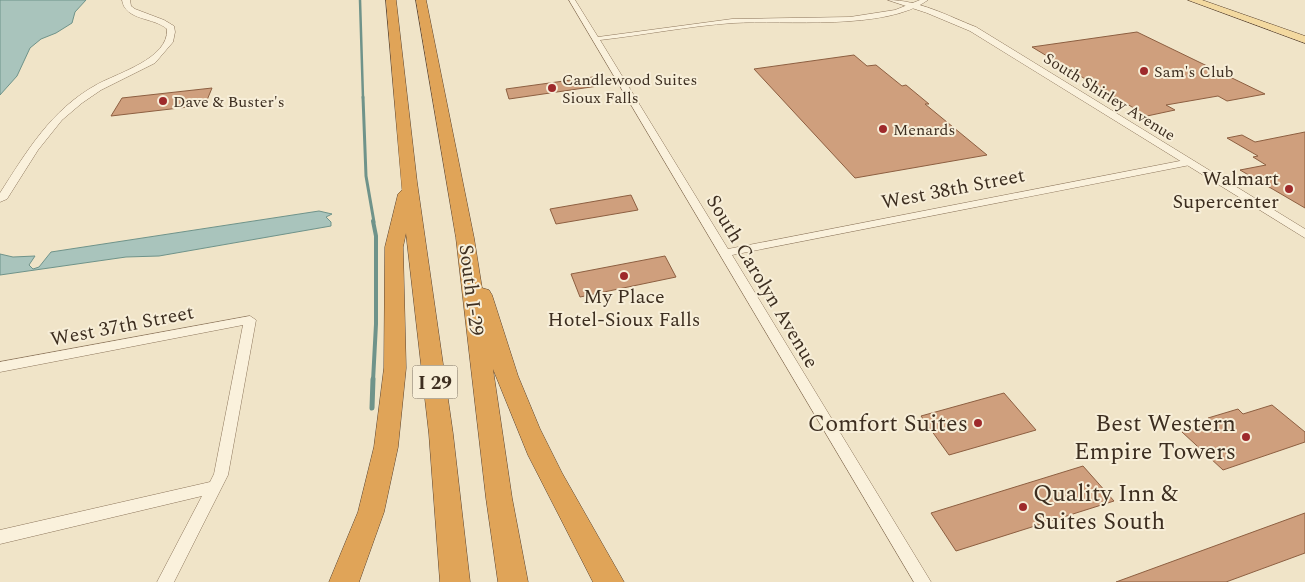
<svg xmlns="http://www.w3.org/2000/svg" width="1305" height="582" font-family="Spectral,serif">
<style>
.water{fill:#a9c4bc;stroke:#6f938a}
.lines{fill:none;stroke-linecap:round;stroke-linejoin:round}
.stream-far3{stroke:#6f938a;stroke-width:2.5}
.stream-far2{stroke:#6f938a;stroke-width:3}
.stream-far1{stroke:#6f938a;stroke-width:4}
.stream{stroke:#6f938a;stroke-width:5}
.building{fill:#cf9f7d;stroke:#8d5f41}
.minor-casing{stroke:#8d765c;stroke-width:1}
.tertiary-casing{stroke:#8d765c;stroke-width:1}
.primary-casing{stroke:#5b4430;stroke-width:1}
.motorway-casing{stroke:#5b4430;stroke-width:1}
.minor{fill:#faf1dc;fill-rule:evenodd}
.tertiary{fill:#faf1dc;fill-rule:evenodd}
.primary{fill:#f3d9a0;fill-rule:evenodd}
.motorway{fill:#e0a458;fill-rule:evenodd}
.poi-dot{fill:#9e2a2b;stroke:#f7eed8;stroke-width:2}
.labels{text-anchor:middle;stroke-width:4;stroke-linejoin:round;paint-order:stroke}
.far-poi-label{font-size:16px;fill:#3d2e20;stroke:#f7eed8;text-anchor:start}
.far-street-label{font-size:16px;fill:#3d2e20;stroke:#f7eed8}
.shield{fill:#f7eed8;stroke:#756857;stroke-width:1}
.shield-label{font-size:19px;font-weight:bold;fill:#3d2e20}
.poi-label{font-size:20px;fill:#3d2e20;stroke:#f7eed8;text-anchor:end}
.street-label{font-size:20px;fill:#3d2e20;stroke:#f7eed8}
.near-poi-label{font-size:24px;fill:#3d2e20;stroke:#f7eed8;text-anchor:end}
</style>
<rect width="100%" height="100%" fill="#f0e4c8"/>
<g class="water">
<polygon points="0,0 86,0 75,12 72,23 56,33 41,39 30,48 17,76 0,95"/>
<polygon points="319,211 332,214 326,217 331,222 331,226 159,256 126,257 0,275 0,254 13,257 35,256 29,265 33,269 39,267 51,252"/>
</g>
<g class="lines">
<polyline class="stream-far3" points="360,0 363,98"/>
<polyline class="stream-far2" points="363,97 366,176 374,222"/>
<polyline class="stream-far1" points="373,381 376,324 376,236 373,221"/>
<polyline class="stream" points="372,408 373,379"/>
</g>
<g class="building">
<polygon points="1137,32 1265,94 1227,101 1218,96 1166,105 1175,110 1147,116 1032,47"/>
<polygon points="854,55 867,66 876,65 902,86 906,85 929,104 925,104 987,155 855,178 754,69"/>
<polygon points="593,77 598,86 509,99 506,89"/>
<polygon points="212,88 205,105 111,116 122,98"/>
<polygon points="1305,132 1305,208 1240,170 1266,165 1253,157 1258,156 1227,138 1242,135 1255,142"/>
<polygon points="631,195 638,210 556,224 550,209"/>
<polygon points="665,256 676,277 580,297 571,274"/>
<polygon points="1004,393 1036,430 949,455 921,416"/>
<polygon points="1272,405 1305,432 1305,442 1223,470 1182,432 1213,422 1208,418 1238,409 1243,414"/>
<polygon points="1083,466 1114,501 956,551 931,513"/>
<polygon points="1305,513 1305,553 1226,582 1116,582"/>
</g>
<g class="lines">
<g class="minor-casing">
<g id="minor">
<path d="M569 0H575L598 37 732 19 850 17 895 10 920 0H928C886 31 785 20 733 23 689 26 644 35 600 40L728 249 1190 159 1194 162 1190 165 732 255 931 582H914Z"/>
<polygon points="250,316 256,320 228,475 174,582 157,582 202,496 0,544 0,530 210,482 214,474 243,325 0,372 0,362"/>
</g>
</g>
<g class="tertiary-casing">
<g id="tertiary">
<path d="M122 0H130L131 6 135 9 164 20 174 26 175 32 173 42 155 63 101 90 82 103 62 120 38 150 7 199 0 202V193C27 151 51 110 96 85 117 73 169 59 167 29 154 17 125 21 122 0Z"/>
<path d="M888 0C919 0 948 16 976 27L1305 229V238L970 31 927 13Z"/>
</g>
</g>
<g class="primary-casing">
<polygon id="primary" points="1188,0 1202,0 1305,36 1305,43"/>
</g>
<g class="motorway-casing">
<g id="motorway">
<polygon points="386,0 396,0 417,182 453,434 470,582 440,582 429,434 406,233 403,247 406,368 398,447 384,512 359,582 329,582 358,512 374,447 384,368 385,247 398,194 402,190"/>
<polygon points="416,0 426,0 474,238 482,288 489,290 492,295 518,376 540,429 562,473 624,582 593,582 528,455 493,369 512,498 528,582 498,582 486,498 456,238"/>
</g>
</g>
<use href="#minor" class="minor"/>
<use href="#tertiary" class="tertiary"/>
<use href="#primary" class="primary"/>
<use href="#motorway" class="motorway"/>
</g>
<g class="poi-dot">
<circle cx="1144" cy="71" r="5"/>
<circle cx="552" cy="88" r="5"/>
<circle cx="163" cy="101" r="5"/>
<circle cx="883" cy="129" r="5"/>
<circle cx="1289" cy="189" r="5"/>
<circle cx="624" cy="276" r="5"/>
<circle cx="978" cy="423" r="5"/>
<circle cx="1246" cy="437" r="5"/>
<circle cx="1023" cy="507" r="5"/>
</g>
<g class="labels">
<g class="far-poi-label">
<text x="1154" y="77">Sam's Club</text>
<text x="562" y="85">Candlewood Suites<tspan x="562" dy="18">Sioux Falls</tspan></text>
<text x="173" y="107">Dave &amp; Buster's</text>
<text x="893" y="135">Menards</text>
</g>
<g class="far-street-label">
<text transform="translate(1110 96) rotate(32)" y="6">South Shirley Avenue</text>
</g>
<rect class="shield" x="412.5" y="365.5" width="45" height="33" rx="4"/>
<g class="shield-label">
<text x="435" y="389">I 29</text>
</g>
<g class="poi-label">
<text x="1279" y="185">Walmart<tspan x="1279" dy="23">Supercenter</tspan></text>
<text x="624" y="303" text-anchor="middle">My Place<tspan x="624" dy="23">Hotel-Sioux Falls</tspan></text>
</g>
<g class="street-label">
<text transform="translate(953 188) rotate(-11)" y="7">West 38th Street</text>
<text transform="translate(763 281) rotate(59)" y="7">South Carolyn Avenue</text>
<text transform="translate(472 290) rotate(83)" y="7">South I-29</text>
<text transform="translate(122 325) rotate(-11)" y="7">West 37th Street</text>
</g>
<g class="near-poi-label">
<text x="968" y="431">Comfort Suites</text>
<text x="1236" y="431">Best Western<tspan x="1236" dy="28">Empire Towers</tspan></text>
<text x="1033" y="501" text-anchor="start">Quality Inn &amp;<tspan x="1033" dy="28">Suites South</tspan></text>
</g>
</g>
</svg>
